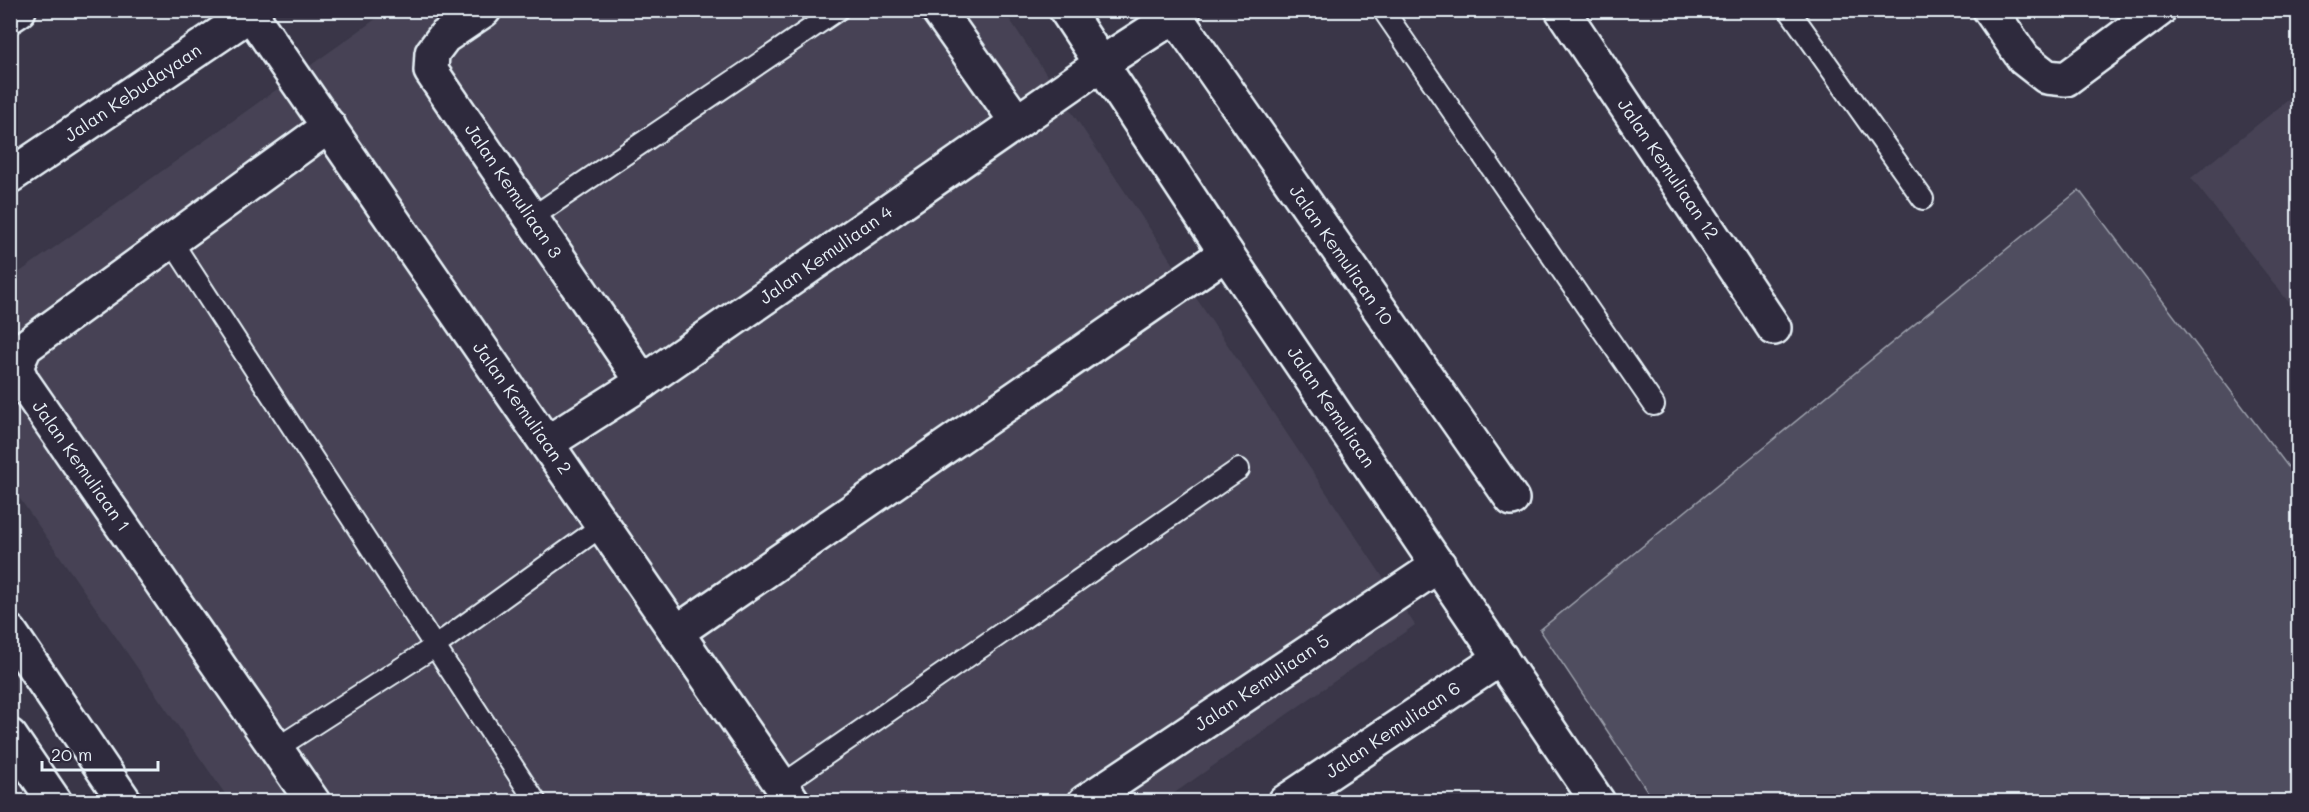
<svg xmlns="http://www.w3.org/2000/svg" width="2309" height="812" font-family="Mali,sans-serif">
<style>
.built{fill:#464354}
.green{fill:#504e5f;stroke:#9ca0ac;stroke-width:1.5}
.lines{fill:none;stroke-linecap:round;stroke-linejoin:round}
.service-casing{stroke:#e8f1f8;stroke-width:24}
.minor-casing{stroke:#e8f1f8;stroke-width:38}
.tertiary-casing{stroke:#e8f1f8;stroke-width:38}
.secondary-casing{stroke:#e8f1f8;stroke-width:38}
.service{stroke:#2f2a3d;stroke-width:20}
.minor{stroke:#2f2a3d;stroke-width:33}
.tertiary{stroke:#2f2a3d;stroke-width:33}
.secondary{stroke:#2f2a3d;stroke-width:33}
.labels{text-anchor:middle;stroke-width:4.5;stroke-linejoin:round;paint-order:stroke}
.street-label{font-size:18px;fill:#e8f1f8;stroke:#2f2a3d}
</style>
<rect width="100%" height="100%" fill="#3a3648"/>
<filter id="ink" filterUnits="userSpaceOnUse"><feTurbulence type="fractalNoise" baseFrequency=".0167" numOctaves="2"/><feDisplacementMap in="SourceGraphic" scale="12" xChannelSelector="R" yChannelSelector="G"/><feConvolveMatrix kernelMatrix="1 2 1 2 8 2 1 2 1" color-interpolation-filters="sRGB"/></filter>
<g filter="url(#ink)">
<g class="built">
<polygon points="387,11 1004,11 1415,625 1163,801 230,801 11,486 10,279"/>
<polygon points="2298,92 2298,314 2191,178"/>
</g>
<polygon class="green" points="2079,190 2298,480 2298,801 1654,801 1540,630"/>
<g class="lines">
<g class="service-casing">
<g id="service">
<polyline points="1383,10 1654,405"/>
<polyline points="1789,10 1923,199"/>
<polyline points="531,218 838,10"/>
<polyline points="172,242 536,802"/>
<polyline points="277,748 434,647 603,525"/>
<polyline points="782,785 1239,469"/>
</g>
</g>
<g class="minor-casing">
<g id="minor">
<polyline points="484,10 444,37 432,53 431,71 643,382"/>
<polyline points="938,10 1017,122"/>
<polyline points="1171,10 1512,499"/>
<polyline points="1562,10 1774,328"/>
<polyline points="1990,10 2024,59 2047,77 2066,79 2159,10"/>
<polyline points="251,14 793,802"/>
<polyline points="10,16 19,10"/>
<polyline points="547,443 643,382 1102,63 1184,10"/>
<polyline points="677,632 1226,253"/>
<polyline points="313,802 22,381 16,367 25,347 329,126"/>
<polyline points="1085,802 1439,565"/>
<polyline points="1285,802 1501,658"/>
</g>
</g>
<g class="tertiary-casing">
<g id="tertiary">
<polyline points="1066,10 1226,253 1598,802"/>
<polyline points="10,176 256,10"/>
</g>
</g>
<g class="secondary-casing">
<g id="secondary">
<polyline points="10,632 125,802"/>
<polyline points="10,736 55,802"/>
</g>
</g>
<use href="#service" class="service"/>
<use href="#minor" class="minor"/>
<use href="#tertiary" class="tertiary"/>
<use href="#secondary" class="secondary"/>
</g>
</g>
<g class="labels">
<g class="street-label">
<text transform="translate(133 93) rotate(-34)" y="6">Jalan Kebudayaan</text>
<text transform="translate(1668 169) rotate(56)" y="6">Jalan Kemuliaan 12</text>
<text transform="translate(513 191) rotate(56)" y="6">Jalan Kemuliaan 3</text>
<text transform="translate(826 255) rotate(-35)" y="6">Jalan Kemuliaan 4</text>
<text transform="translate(1341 255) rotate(55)" y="6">Jalan Kemuliaan 10</text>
<text transform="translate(1331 407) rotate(56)" y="6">Jalan Kemuliaan</text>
<text transform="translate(522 408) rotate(55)" y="6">Jalan Kemuliaan 2</text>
<text transform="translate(81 466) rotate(55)" y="6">Jalan Kemuliaan 1</text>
<text transform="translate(1262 683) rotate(-34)" y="6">Jalan Kemuliaan 5</text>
<text transform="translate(1393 730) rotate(-34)" y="6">Jalan Kemuliaan 6</text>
</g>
</g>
<rect width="2309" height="812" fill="none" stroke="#2f2a3d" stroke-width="36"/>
<rect x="18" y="18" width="2273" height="776" fill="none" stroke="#e8f1f8" stroke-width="2" filter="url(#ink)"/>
<path d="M42 761v9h116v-9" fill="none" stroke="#e8f1f8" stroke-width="3"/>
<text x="51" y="761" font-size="18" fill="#e8f1f8" stroke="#2f2a3d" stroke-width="4.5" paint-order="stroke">20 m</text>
</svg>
